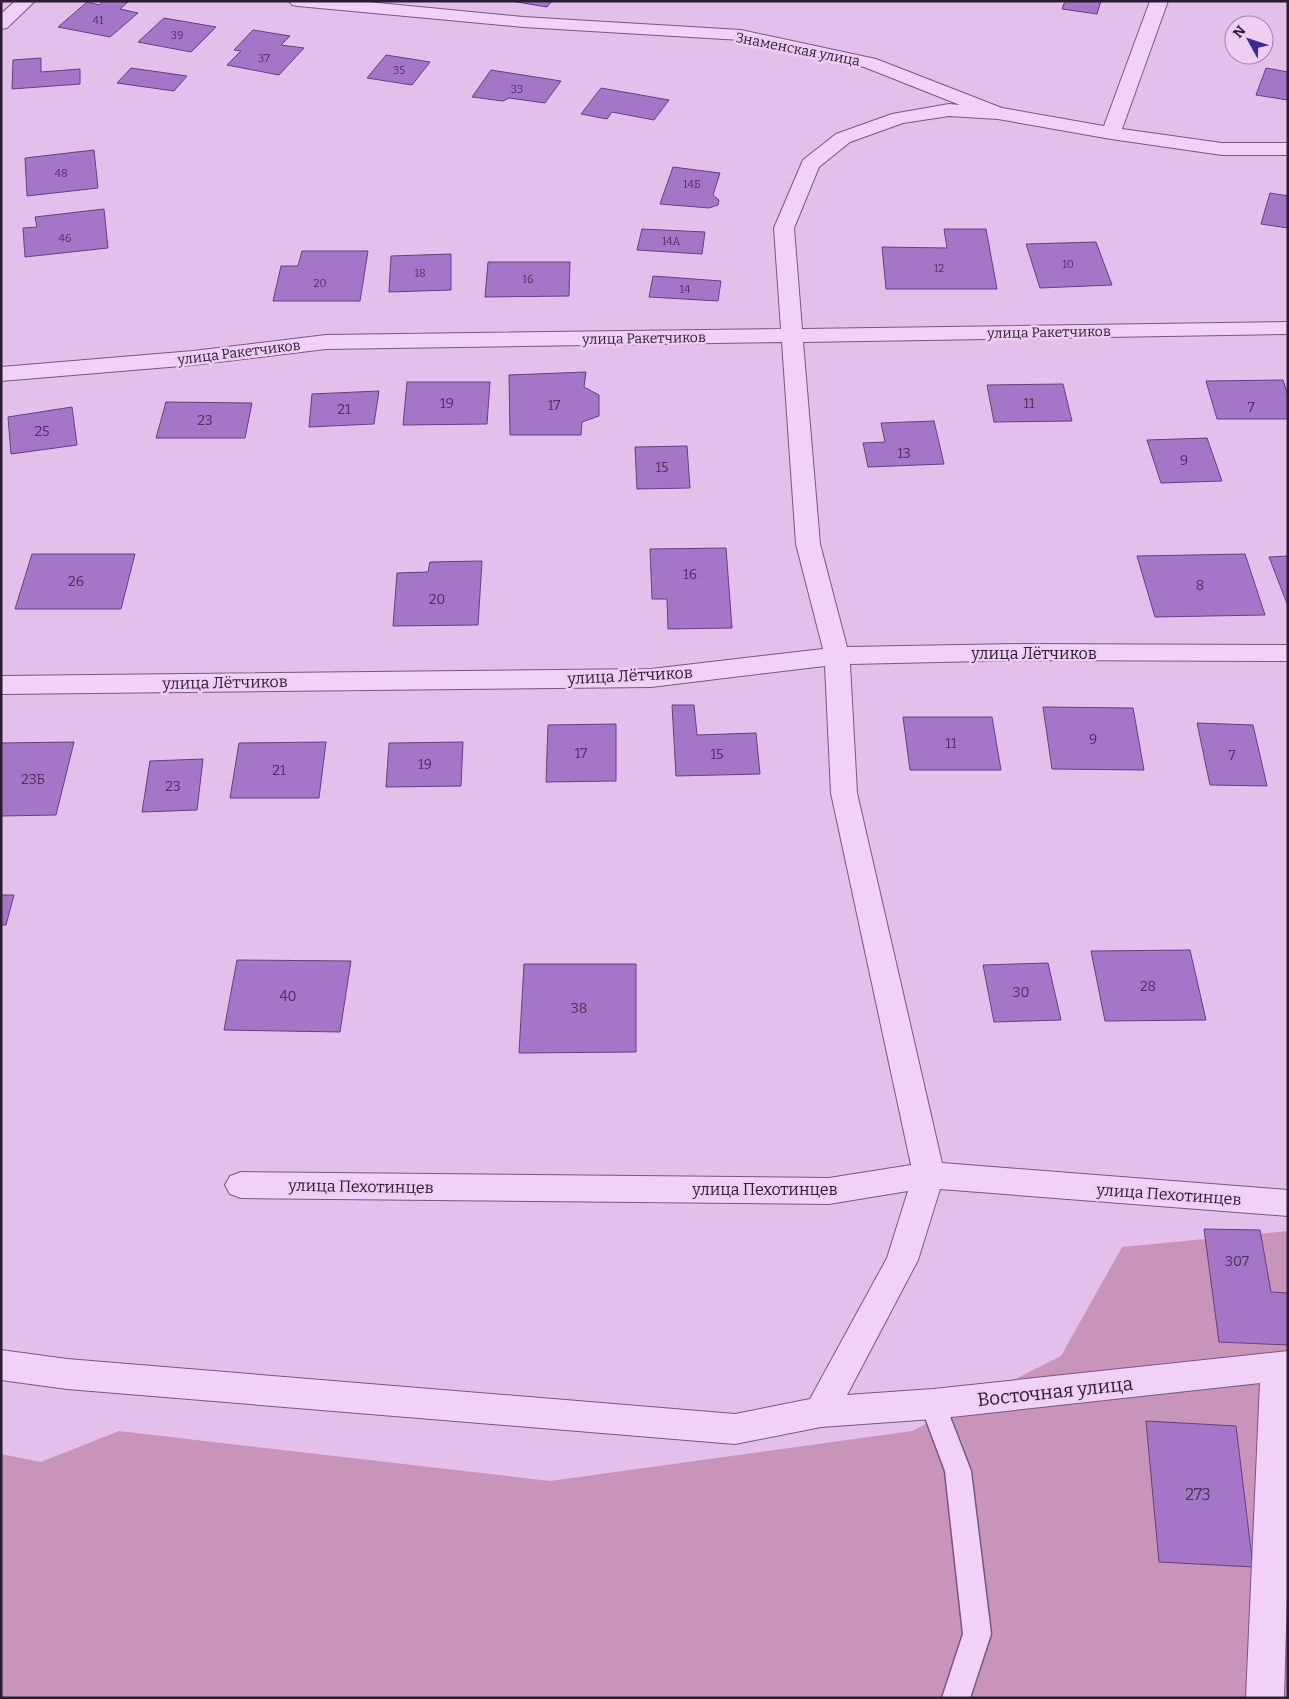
<svg xmlns="http://www.w3.org/2000/svg" width="1289" height="1699" font-family="Bitter,serif">
<style>
.green{fill:#c994ba}
.building{fill:#a576c8;stroke:#633f81}
.lines{fill:none;stroke-linecap:round;stroke-linejoin:round}
.lane-casing{stroke:#765883;stroke-width:3}
.street-casing{stroke:#765883;stroke-width:2}
.lane{fill:#f1d1f7;fill-rule:evenodd}
.street{fill:#f1d1f7;fill-rule:evenodd}
.labels{text-anchor:middle;stroke-width:5;stroke-linejoin:round;paint-order:stroke}
.far-number-label{font-size:11px;fill:#4a3258}
.far-street-label{font-size:14px;fill:#2b1c33;stroke:#eecef3}
.number-label{font-size:14px;fill:#4a3258}
.street-label{font-size:16px;fill:#2b1c33;stroke:#eecef3}
.near-number-label{font-size:16px;fill:#4a3258}
.near-street-label{font-size:19px;fill:#2b1c33;stroke:#eecef3}
</style>
<rect width="100%" height="100%" fill="#e5bfeb"/>
<polygon class="green" points="1288,1231 1288,1698 1,1698 1,1454 41,1462 119,1431 550,1481 912,1431 1061,1356 1122,1247"/>
<g class="building">
<polygon points="103,1 128,2 120,9 138,13 110,37 58,27 87,2 99,5"/>
<polygon points="511,1 552,1 547,7"/>
<polygon points="1065,1 1101,1 1097,14 1062,9"/>
<polygon points="164,18 216,27 191,52 138,42"/>
<polygon points="253,30 290,36 281,45 304,48 279,75 227,65 241,51 234,50"/>
<polygon points="386,55 430,62 412,85 367,78"/>
<polygon points="41,58 41,72 80,69 80,84 12,89 13,60"/>
<polygon points="131,68 187,76 174,91 117,83"/>
<polygon points="1266,68 1288,72 1288,100 1256,95"/>
<polygon points="491,70 561,81 545,103 509,98 503,101 472,97"/>
<polygon points="601,88 669,100 654,120 612,112 607,119 581,114"/>
<polygon points="94,150 98,188 27,196 25,158"/>
<polygon points="673,167 720,173 713,195 719,200 718,205 709,208 660,204"/>
<polygon points="1270,193 1288,196 1288,228 1261,224"/>
<polygon points="104,209 108,248 25,257 23,228 37,227 35,217"/>
<polygon points="642,229 705,232 702,254 637,250"/>
<polygon points="944,229 986,229 997,289 886,289 882,247 947,248"/>
<polygon points="1096,242 1112,285 1040,288 1026,244"/>
<polygon points="302,251 368,251 360,301 273,301 281,266 298,266"/>
<polygon points="451,254 451,290 389,292 391,256"/>
<polygon points="488,262 570,262 569,296 485,297"/>
<polygon points="653,276 721,281 718,301 649,297"/>
<polygon points="586,372 584,387 599,395 599,416 582,422 581,435 510,435 509,375"/>
<polygon points="1283,380 1288,396 1288,419 1217,419 1206,381"/>
<polygon points="407,382 490,382 487,424 403,425"/>
<polygon points="1063,384 1072,421 994,422 987,385"/>
<polygon points="379,391 374,424 309,427 312,394"/>
<polygon points="166,402 252,403 245,438 156,438"/>
<polygon points="72,407 77,445 11,454 8,417"/>
<polygon points="934,421 944,464 868,467 863,443 885,442 881,423"/>
<polygon points="1207,438 1222,481 1161,483 1147,440"/>
<polygon points="687,446 690,488 637,489 635,447"/>
<polygon points="726,548 732,628 668,629 667,599 652,599 650,549"/>
<polygon points="32,554 135,554 121,609 15,609"/>
<polygon points="1245,554 1265,615 1155,617 1137,556"/>
<polygon points="1288,556 1288,606 1269,557"/>
<polygon points="482,561 478,625 393,626 397,573 428,572 430,562"/>
<polygon points="672,705 694,705 697,735 756,733 760,774 676,776"/>
<polygon points="1043,707 1133,708 1144,770 1052,769"/>
<polygon points="903,717 992,717 1001,770 910,770"/>
<polygon points="1197,723 1253,725 1267,786 1210,785"/>
<polygon points="616,724 616,781 546,782 548,725"/>
<polygon points="74,742 56,815 1,816 1,743"/>
<polygon points="326,742 319,798 230,798 239,743"/>
<polygon points="463,742 461,786 386,787 389,743"/>
<polygon points="203,759 197,810 142,812 150,761"/>
<polygon points="1,895 14,895 6,925 1,925"/>
<polygon points="1190,950 1206,1020 1105,1021 1091,951"/>
<polygon points="237,960 351,961 340,1032 224,1030"/>
<polygon points="1048,963 1061,1020 994,1022 983,965"/>
<polygon points="524,964 636,964 636,1052 519,1053"/>
<polygon points="1204,1229 1260,1230 1271,1292 1288,1293 1288,1345 1219,1342"/>
<polygon points="1146,1421 1236,1426 1253,1567 1159,1562"/>
</g>
<g class="lines">
<g class="lane-casing">
<polygon id="lane" points="933,1392 942,1396 971,1471 991,1634 970,1698 942,1698 963,1634 945,1471 920,1404 924,1396"/>
</g>
<g class="street-casing">
<g id="street">
<polygon points="15,1 35,1 7,28 1,29 1,14"/>
<polygon points="289,1 358,1 523,17 741,30 876,59 1002,108 1104,126 1150,1 1168,1 1122,129 1222,143 1288,143 1288,155 1222,155 1111,139 998,119 949,116 903,123 850,142 819,167 794,228 802,329 1288,322 1288,334 803,342 820,544 847,647 1024,644 1288,645 1288,661 1024,660 850,664 857,793 942,1163 1288,1190 1288,1216 940,1189 918,1260 847,1395 933,1389 1288,1351 1288,1561 1284,1698 1246,1698 1260,1383 933,1419 821,1427 735,1444 67,1389 1,1380 1,1350 67,1359 735,1414 810,1399 887,1258 908,1191 829,1204 241,1198 230,1194 225,1185 230,1176 241,1172 829,1178 911,1165 831,793 825,666 651,687 1,694 1,676 651,669 823,649 796,544 782,342 326,349 193,365 1,381 1,367 193,351 326,335 781,329 774,228 803,160 836,134 892,114 949,104 960,105 864,67 741,40 523,27 298,6 292,5"/>
</g>
</g>
<use href="#lane" class="lane"/>
<use href="#street" class="street"/>
</g>
<g class="labels">
<g class="far-number-label">
<text x="98" y="24">41</text>
<text x="177" y="39">39</text>
<text x="264" y="62">37</text>
<text x="399" y="74">35</text>
<text x="517" y="93">33</text>
<text x="61" y="177">48</text>
<text x="692" y="188">14Б</text>
<text x="65" y="242">46</text>
<text x="671" y="245">14А</text>
<text x="1068" y="268">10</text>
<text x="939" y="272">12</text>
<text x="420" y="277">18</text>
<text x="528" y="283">16</text>
<text x="320" y="287">20</text>
<text x="685" y="293">14</text>
</g>
<g class="far-street-label">
<text transform="translate(798 49) rotate(11)" y="5">Знаменская улица</text>
<text transform="translate(1049 332) rotate(-1)" y="5">улица Ракетчиков</text>
<text transform="translate(644 338) rotate(-1)" y="5">улица Ракетчиков</text>
<text transform="translate(239 352) rotate(-7)" y="5">улица Ракетчиков</text>
</g>
<g class="number-label">
<text x="447" y="408">19</text>
<text x="1029" y="408">11</text>
<text x="554" y="410">17</text>
<text x="1251" y="412">7</text>
<text x="344" y="414">21</text>
<text x="205" y="425">23</text>
<text x="42" y="436">25</text>
<text x="904" y="458">13</text>
<text x="1184" y="465">9</text>
<text x="662" y="472">15</text>
<text x="690" y="579">16</text>
<text x="76" y="586">26</text>
<text x="1200" y="590">8</text>
<text x="437" y="604">20</text>
<text x="1093" y="744">9</text>
<text x="951" y="748">11</text>
<text x="581" y="758">17</text>
<text x="717" y="759">15</text>
<text x="1232" y="760">7</text>
<text x="425" y="769">19</text>
<text x="279" y="775">21</text>
<text x="33" y="784">23Б</text>
<text x="173" y="791">23</text>
<text x="1148" y="991">28</text>
<text x="1021" y="997">30</text>
<text x="288" y="1001">40</text>
<text x="579" y="1013">38</text>
<text x="1237" y="1266">307</text>
</g>
<g class="street-label">
<text x="1034" y="659">улица Лётчиков</text>
<text transform="translate(630 675) rotate(-3)" y="6">улица Лётчиков</text>
<text transform="translate(225 682) rotate(-1)" y="6">улица Лётчиков</text>
<text transform="translate(361 1186) rotate(1)" y="6">улица Пехотинцев</text>
<text x="765" y="1195">улица Пехотинцев</text>
<text transform="translate(1169 1194) rotate(4)" y="6">улица Пехотинцев</text>
</g>
<g class="near-number-label">
<text x="1198" y="1500">273</text>
</g>
<g class="near-street-label">
<text transform="translate(1055 1391) rotate(-6)" y="7">Восточная улица</text>
</g>
</g>
<rect width="1289" height="1699" fill="none" stroke="#2b1c33" stroke-width="5"/>
<g transform="translate(1249 40) rotate(310)"><circle r="24" fill="#eecef3" stroke="#a087a6"/>
<path d="M0-4L9 19L0 12L-9 19Z" fill="#392b90"/>
<text y="-8" font-size="14" font-weight="bold" text-anchor="middle" fill="#2b1c33">N</text>
</g>
</svg>
